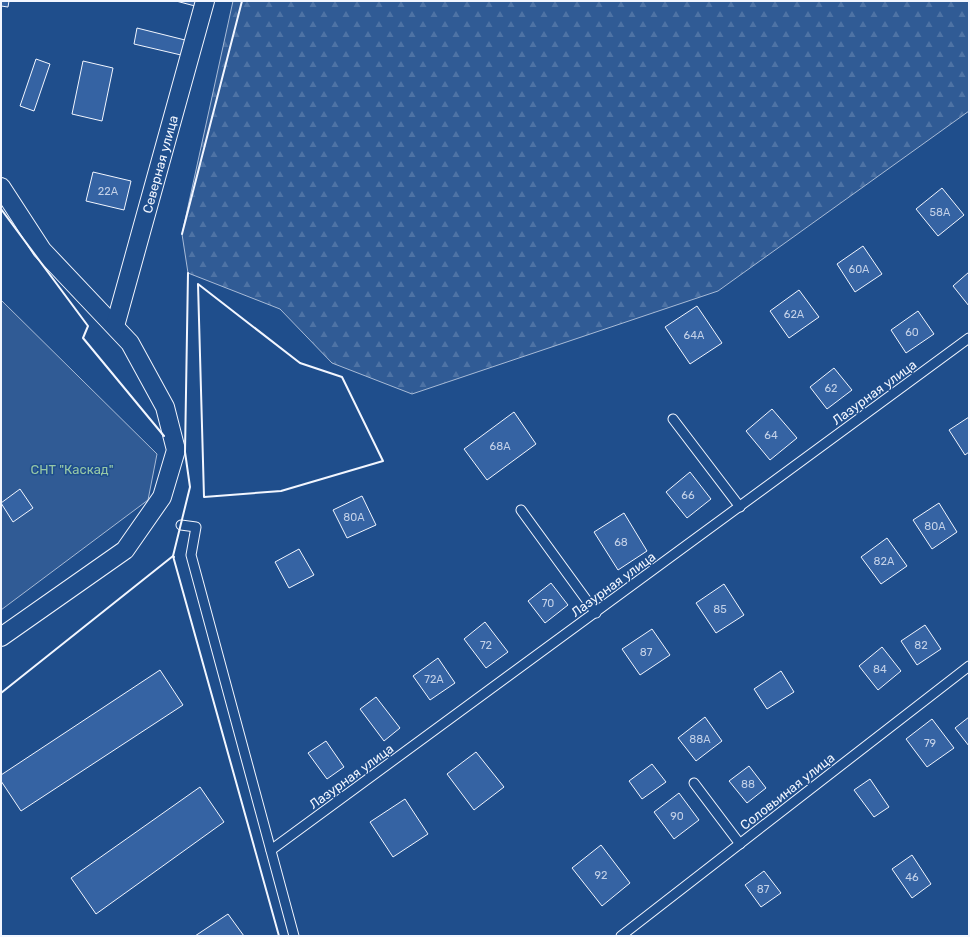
<svg xmlns="http://www.w3.org/2000/svg" width="970" height="937" font-family="Rubik,sans-serif">
<style>
.forest{fill:url(#forest-firs);stroke:#a8bbd7}
.built{fill:#305b95;stroke:#a8bbd7}
.building{fill:#3563a3;stroke:#f2f6ff}
.lines{fill:none;stroke-linecap:round;stroke-linejoin:round}
.service-casing{stroke:#f2f6ff;stroke-width:11}
.minor-casing{stroke:#f2f6ff;stroke-width:20}
.service{stroke:#1f4e8c;stroke-width:9}
.minor{stroke:#1f4e8c;stroke-width:18}
.wall{stroke:#f2f6ff;stroke-width:2}
.labels{text-anchor:middle;stroke-width:3;stroke-linejoin:round;paint-order:stroke}
.number-label{font-size:11px;fill:#c3d1e8}
.street-label{font-size:13px;fill:#f2f6ff;stroke:#1f4e8c}
.park-label{font-size:13px;fill:#97c8a6;stroke:#1f4e8c}
</style>
<defs>
<pattern id="forest-firs" width="22" height="20" patternUnits="userSpaceOnUse"><rect width="22" height="20" fill="#305b95"/><path d="M5 1l3.5 6h-7zM16 11l3.5 6h-7z" fill="#4e73a5"/></pattern>
</defs>
<rect width="100%" height="100%" fill="#1f4e8c"/>
<polygon class="forest" points="233,1 969,1 969,111 718,291 412,394 332,363 280,309 188,273 182,234"/>
<polygon class="built" points="1,300 157,454 148,500 1,610"/>
<g class="building">
<polygon points="1,1 9,1 8,7 1,6"/>
<polygon points="176,1 196,1 195,6"/>
<polygon points="137,28 185,40 181,55 134,44"/>
<polygon points="36,59 50,64 34,111 20,106"/>
<polygon points="83,61 113,68 102,121 72,114"/>
<polygon points="93,172 131,181 124,210 86,201"/>
<polygon points="942,188 964,215 938,236 916,209"/>
<polygon points="863,246 882,274 855,292 837,264"/>
<polygon points="969,272 969,306 953,286"/>
<polygon points="799,290 819,317 789,338 770,311"/>
<polygon points="697,306 722,343 690,364 665,327"/>
<polygon points="918,311 934,334 906,353 891,330"/>
<polygon points="834,368 852,390 827,409 810,387"/>
<polygon points="772,409 797,438 770,460 746,431"/>
<polygon points="514,412 536,444 487,480 464,449"/>
<polygon points="969,417 969,452 965,455 949,430"/>
<polygon points="690,472 711,499 687,518 666,492"/>
<polygon points="20,489 33,508 13,522 1,503"/>
<polygon points="362,496 376,525 347,538 333,510"/>
<polygon points="939,503 957,532 932,549 913,520"/>
<polygon points="624,513 647,551 618,570 594,532"/>
<polygon points="887,538 907,566 881,584 861,557"/>
<polygon points="299,549 314,575 289,588 275,562"/>
<polygon points="551,583 568,605 545,623 528,601"/>
<polygon points="724,584 744,615 716,633 696,603"/>
<polygon points="485,622 508,652 486,668 464,639"/>
<polygon points="925,625 941,649 917,665 901,641"/>
<polygon points="652,629 670,655 640,675 622,649"/>
<polygon points="882,647 901,671 878,690 859,666"/>
<polygon points="438,658 455,683 430,700 413,676"/>
<polygon points="160,670 183,705 21,811 1,781 1,775"/>
<polygon points="781,671 794,692 767,709 754,689"/>
<polygon points="376,697 400,728 384,741 360,709"/>
<polygon points="705,717 722,741 696,761 678,738"/>
<polygon points="969,717 969,746 955,728"/>
<polygon points="932,719 954,748 927,767 906,739"/>
<polygon points="326,741 344,767 327,779 308,753"/>
<polygon points="476,752 504,787 474,810 447,774"/>
<polygon points="652,764 666,782 642,799 629,781"/>
<polygon points="749,766 766,788 747,803 729,781"/>
<polygon points="870,779 889,807 874,817 854,790"/>
<polygon points="200,787 224,822 96,914 71,878"/>
<polygon points="679,793 699,820 674,839 654,812"/>
<polygon points="405,799 428,834 393,857 370,822"/>
<polygon points="601,845 630,883 602,906 572,868"/>
<polygon points="912,855 931,884 912,898 892,869"/>
<polygon points="764,871 781,893 761,907 745,885"/>
<polygon points="228,914 244,936 195,936"/>
</g>
<g class="lines">
<g class="service-casing">
<g id="service">
<polyline points="673,419 740,507"/>
<polyline points="521,510 596,613"/>
<polyline points="181,525 196,527 191,555 294,936"/>
<polyline points="694,783 740,844"/>
<polyline points="271,850 969,338"/>
<polyline points="621,936 969,666"/>
</g>
</g>
<g class="minor-casing">
<g id="minor">
<polyline points="1,187 42,250 130,343 165,407 176,450 162,497 125,550 1,637"/>
<path id="s1" d="M115 326 205 1"/>
</g>
</g>
<use href="#service" class="service"/>
<use href="#minor" class="minor"/>
<g class="wall">
<polyline points="1,209 88,326 83,338 164,436"/>
<polyline points="182,234 242,1"/>
<polyline points="188,273 185,452 190,487 173,556 279,936"/>
<polygon points="198,284 300,363 342,377 383,461 281,491 204,497"/>
<polyline points="1,693 173,556 174,557"/>
</g>
</g>
<g class="labels">
<g class="number-label">
<text x="108" y="195">22А</text>
<text x="940" y="216">58А</text>
<text x="859" y="273">60А</text>
<text x="794" y="318">62А</text>
<text x="912" y="336">60</text>
<text x="694" y="339">64А</text>
<text x="831" y="392">62</text>
<text x="771" y="439">64</text>
<text x="500" y="450">68А</text>
<text x="688" y="499">66</text>
<text x="354" y="521">80А</text>
<text x="935" y="530">80А</text>
<text x="621" y="546">68</text>
<text x="884" y="565">82А</text>
<text x="548" y="607">70</text>
<text x="720" y="613">85</text>
<text x="486" y="649">72</text>
<text x="921" y="649">82</text>
<text x="646" y="656">87</text>
<text x="880" y="673">84</text>
<text x="434" y="683">72А</text>
<text x="700" y="743">88А</text>
<text x="930" y="747">79</text>
<text x="748" y="788">88</text>
<text x="677" y="820">90</text>
<text x="601" y="879">92</text>
<text x="912" y="881">46</text>
<text x="763" y="893">87</text>
</g>
<g class="street-label">
<text dy="5" stroke="none"><textPath href="#s1" startOffset="168">Северная улица</textPath></text>
<text transform="translate(874 392) rotate(-36)" y="5">Лазурная улица</text>
<text transform="translate(613 584) rotate(-36)" y="5">Лазурная улица</text>
<text transform="translate(351 776) rotate(-36)" y="5">Лазурная улица</text>
<text transform="translate(787 791) rotate(-38)" y="5">Соловьиная улица</text>
</g>
<g class="park-label">
<text x="72" y="474">СНТ "Каскад"</text>
</g>
</g>
<rect width="970" height="937" fill="none" stroke="#f2f6ff" stroke-width="4"/>
</svg>
